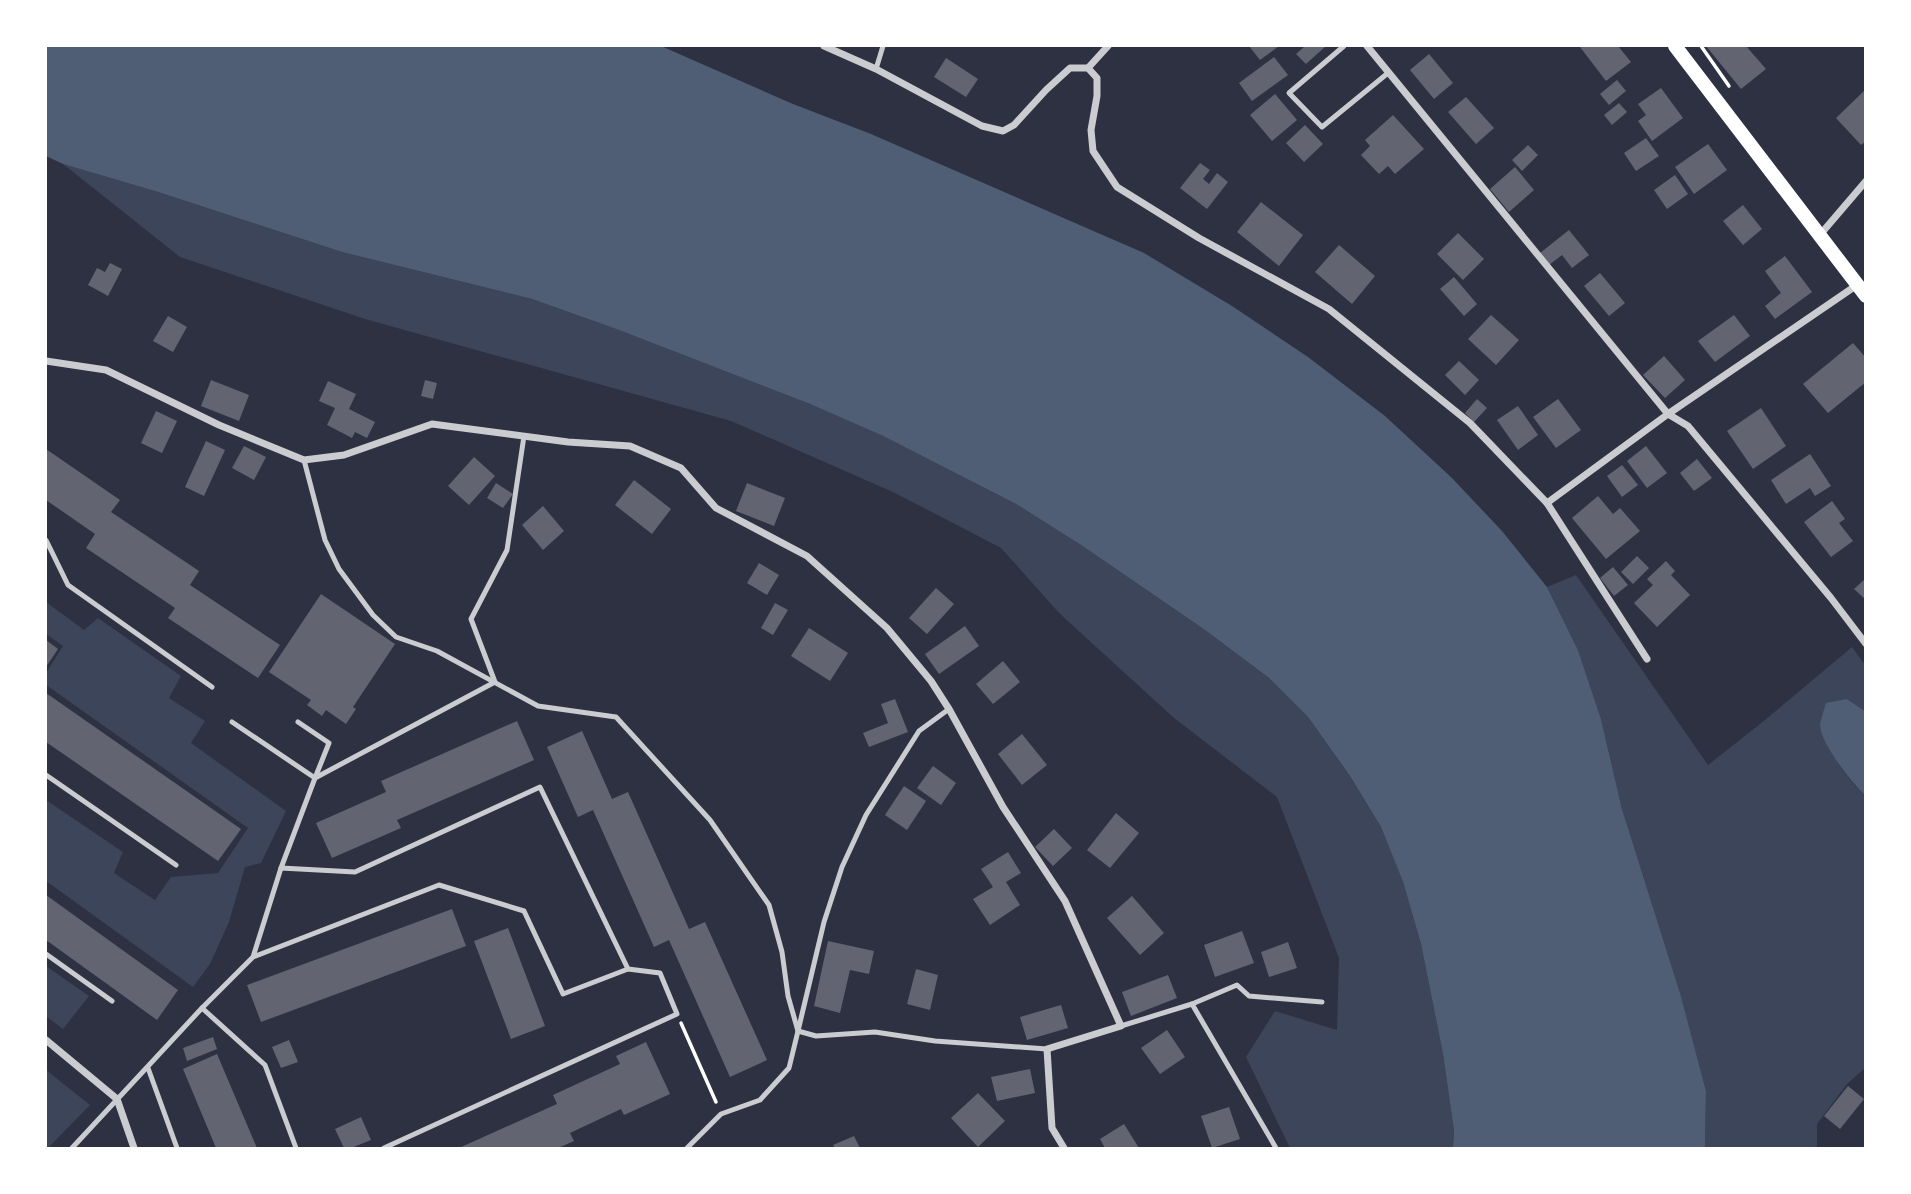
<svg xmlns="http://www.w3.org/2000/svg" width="1911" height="1194" font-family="'Source Sans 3',sans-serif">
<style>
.green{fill:#3c4559}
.water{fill:#4f5d75}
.building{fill:#626471}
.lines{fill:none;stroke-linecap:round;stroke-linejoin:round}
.path{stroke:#fff;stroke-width:3.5}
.service{stroke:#caccd0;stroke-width:5}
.minor{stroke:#caccd0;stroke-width:7}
.secondary{stroke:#fff;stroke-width:14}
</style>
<rect width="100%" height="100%" fill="#2d3142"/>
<g class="green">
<polygon points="63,164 158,192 342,252 532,299 619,330 810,404 883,436 1016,504 1081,545 1205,630 1269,678 1308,717 1350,776 1381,827 1403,882 1421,944 1443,1054 1454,1131 1453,1148 1290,1148 1246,1057 1275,1011 1337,1030 1339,958 1277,797 1174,718 1059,613 1001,548 895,493 731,421 365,319 180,257"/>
<path d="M1576 575 1708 765 1765 720 1852 647 1865 665V711L1847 699 1820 727C1830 752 1845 778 1865 795V1068L1847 1084 1817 1124V1148H1705L1706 1091 1681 996 1622 809 1601 719 1578 650 1547 587Z"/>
<polygon points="46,602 84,630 98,618 181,676 169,698 205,721 191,743 286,811 261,863 245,867 229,922 210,964 193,987 46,881 46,800 123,852 114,873 155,900 171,877 218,873 248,828 46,685 46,673 63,646 46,634"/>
<polygon points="46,966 89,996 63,1029 46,1016"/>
<polygon points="46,1070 90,1105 48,1148 46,1148"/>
</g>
<g class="water">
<polygon points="46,46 661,46 793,104 871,134 1144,253 1232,306 1308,357 1385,416 1452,478 1502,531 1547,587 1578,650 1601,719 1622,809 1681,996 1706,1091 1705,1148 1453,1148 1454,1131 1443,1054 1421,944 1403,882 1381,827 1350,776 1308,717 1269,678 1205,630 1081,545 1016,504 883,436 810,404 619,330 532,299 342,252 158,192 63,164 46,156"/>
<path d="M1847 699 1865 711V795C1852 784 1820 742 1820 725 1821 718 1824 710 1826 703Z"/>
</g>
<g class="building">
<polygon points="1249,46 1279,46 1260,60"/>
<polygon points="1305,46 1326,46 1306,64 1296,54"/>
<polygon points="1581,46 1618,46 1631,62 1606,81 1580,47"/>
<polygon points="1706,46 1746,46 1766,69 1741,89"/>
<polygon points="1429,54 1453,83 1434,99 1410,70"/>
<polygon points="1274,57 1288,75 1252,101 1239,83"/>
<polygon points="946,58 978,79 966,97 934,77"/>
<polygon points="1617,80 1626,91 1609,105 1600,94"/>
<polygon points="1661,88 1683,118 1652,141 1638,121 1646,115 1638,104"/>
<polygon points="1866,89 1866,141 1861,145 1836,118"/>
<polygon points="1275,94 1297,120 1272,141 1250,115"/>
<polygon points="1466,97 1494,128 1476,144 1448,112"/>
<polygon points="1619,103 1627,112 1612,125 1604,115"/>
<polygon points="1393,115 1424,149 1395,174 1388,166 1379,174 1361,155 1370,146 1365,140"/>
<polygon points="1305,125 1323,144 1304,162 1286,143"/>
<polygon points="1646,138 1659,156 1636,171 1624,153"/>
<polygon points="1708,144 1727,170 1694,194 1675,167"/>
<polygon points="1528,145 1538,155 1522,171 1512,160"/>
<polygon points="1200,163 1210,170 1203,179 1209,184 1217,173 1228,182 1207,209 1180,188"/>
<polygon points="1515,167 1534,190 1509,212 1490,189"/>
<polygon points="1675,175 1688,194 1667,209 1654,190"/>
<polygon points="1261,202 1303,235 1279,266 1237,232"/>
<polygon points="1743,205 1762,229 1743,245 1723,221"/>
<polygon points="1569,230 1589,255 1572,268 1562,255 1549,265 1540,253"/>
<polygon points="1458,233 1484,259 1463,280 1437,254"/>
<polygon points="1339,245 1375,276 1352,304 1315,272"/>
<polygon points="1785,256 1812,292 1775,319 1765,306 1781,293 1765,271"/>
<polygon points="110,263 122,269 108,296 88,285 97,268 105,272"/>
<polygon points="1600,273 1625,303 1609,316 1584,286"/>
<polygon points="1454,277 1477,304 1464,316 1440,289"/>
<polygon points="1491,315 1519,340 1496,365 1468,339"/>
<polygon points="1734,315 1750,336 1715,362 1698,341"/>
<polygon points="168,316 187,327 173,352 153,341"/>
<polygon points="1853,343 1866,358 1866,382 1828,413 1803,384"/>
<polygon points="1664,356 1685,380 1665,398 1643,375"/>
<polygon points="1459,361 1479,380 1465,395 1445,375"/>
<polygon points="211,380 249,395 239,421 201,406"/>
<polygon points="425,380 437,383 433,399 421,396"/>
<polygon points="328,381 356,394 349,409 375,422 367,438 355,432 352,438 327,425 335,408 319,401"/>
<polygon points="1477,399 1487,408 1474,422 1465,413"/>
<polygon points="1558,399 1581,430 1556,448 1533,417"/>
<polygon points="1518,406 1538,435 1518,450 1497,420"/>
<polygon points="1761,408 1786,446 1753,469 1727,431"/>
<polygon points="156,411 177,421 162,453 141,443"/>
<polygon points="206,441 225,450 204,496 185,487"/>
<polygon points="244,446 266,457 254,480 232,468"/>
<polygon points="1646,446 1667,473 1647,488 1627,461"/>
<polygon points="46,449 120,500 111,512 199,571 190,585 280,645 258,678 168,618 175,608 86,548 95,534 46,500"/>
<polygon points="1810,454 1831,486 1815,496 1810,488 1786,504 1771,480"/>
<polygon points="474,457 495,476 469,505 448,486"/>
<polygon points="1697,459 1712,478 1694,491 1680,473"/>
<polygon points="1622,465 1638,485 1622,497 1607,476"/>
<polygon points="634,480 671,509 652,534 615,505"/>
<polygon points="496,483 513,494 503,508 487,498"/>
<polygon points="747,483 785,498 774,526 736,511"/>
<polygon points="1598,496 1613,514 1620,508 1640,531 1606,559 1572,518"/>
<polygon points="1832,501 1845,519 1839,523 1853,541 1831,557 1804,522"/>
<polygon points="543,506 564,531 543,550 522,525"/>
<polygon points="1637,556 1649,568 1633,584 1621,572"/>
<polygon points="1666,561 1675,571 1671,575 1690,595 1657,627 1634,603 1653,585 1647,579"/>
<polygon points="759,563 779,575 767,595 747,583"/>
<polygon points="1613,567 1628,585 1614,596 1600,578"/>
<polygon points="1866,578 1866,600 1854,589"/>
<polygon points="936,588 954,604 927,634 909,618"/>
<polygon points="321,594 395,644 353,707 356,709 346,724 326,710 322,716 307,705 311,700 269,672"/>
<polygon points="775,603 788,610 773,635 761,628"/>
<polygon points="965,626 979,646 939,674 925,654"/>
<polygon points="809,628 848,653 830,681 791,656"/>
<polygon points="46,640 58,649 46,667"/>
<polygon points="1003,661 1020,682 993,704 976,684"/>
<polygon points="46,693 241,829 218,861 46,742"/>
<polygon points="895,699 908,732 869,747 863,733 888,723 881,704"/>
<polygon points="517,721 534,760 397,820 401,828 332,858 316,823 386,792 381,781"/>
<polygon points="582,731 612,799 628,792 689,929 705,922 767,1060 730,1077 669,940 654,947 593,810 578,817 547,747"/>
<polygon points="1022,734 1047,765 1022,785 998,754"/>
<polygon points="933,766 956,783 941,805 917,788"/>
<polygon points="904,786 926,801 907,830 885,815"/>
<polygon points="1116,813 1139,833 1110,868 1087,850"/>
<polygon points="1054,829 1072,848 1053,866 1035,847"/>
<polygon points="1008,852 1021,873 1006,882 1020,905 990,925 973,899 993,887 981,869"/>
<polygon points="46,895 178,990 157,1020 46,940"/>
<polygon points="1132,896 1164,933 1140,955 1107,918"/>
<polygon points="452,909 466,946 261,1022 247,985"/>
<polygon points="508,928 545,1026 511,1039 474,941"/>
<polygon points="1242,931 1254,963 1215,977 1204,945"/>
<polygon points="828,941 874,951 869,974 850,970 840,1013 814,1006"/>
<polygon points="1288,942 1297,968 1269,977 1261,952"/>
<polygon points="916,969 938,975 930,1010 907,1004"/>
<polygon points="1168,975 1177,998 1131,1016 1122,992"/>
<polygon points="1061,1005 1068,1028 1027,1040 1020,1017"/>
<polygon points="1167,1030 1185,1057 1160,1074 1141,1048"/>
<polygon points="213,1037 217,1049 187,1061 183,1048"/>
<polygon points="289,1040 298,1062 281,1068 272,1047"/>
<polygon points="646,1042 670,1094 624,1115 621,1109 570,1133 574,1141 558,1148 459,1148 557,1104 553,1095 620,1064 616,1056"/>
<polygon points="217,1054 257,1148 216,1148 183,1069"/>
<polygon points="1030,1069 1035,1093 997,1101 991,1077"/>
<polygon points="1848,1086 1864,1099 1840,1129 1824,1116"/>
<polygon points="978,1093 1005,1121 978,1147 951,1118"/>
<polygon points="1229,1107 1240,1139 1212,1148 1201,1116"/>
<polygon points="361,1117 371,1140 351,1148 344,1148 335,1129"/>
<polygon points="1124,1124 1139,1148 1105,1148 1100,1139"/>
<polygon points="854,1136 860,1148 835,1148 833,1145"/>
</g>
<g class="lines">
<g class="path">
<polyline points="1701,46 1729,86"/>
<polyline points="681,1023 716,1102"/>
</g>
<g class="service">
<polyline points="1344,46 1289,93 1322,127 1388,73"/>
<polyline points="876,69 883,46"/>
<polyline points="304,460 325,540 339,569 373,615 396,637 437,651 538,706 616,717 710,820 769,905 782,952 788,996 798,1031 789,1068 760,1100 721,1114 687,1148"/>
<polyline points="46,540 68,585 212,687"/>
<polyline points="949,709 919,731 866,815 842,867 824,922 798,1031 816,1036 875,1032 935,1041 1047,1049"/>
<polyline points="232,722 315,778 329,743 298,722"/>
<polyline points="46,775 176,865"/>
<polyline points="281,868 315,778 495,682 471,619 507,550 524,436"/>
<polyline points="46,954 112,1001"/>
<polyline points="1192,1004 1276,1148"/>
<polyline points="202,1008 253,957 439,885 524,911 563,994 628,969 540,787 355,872 281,868 253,957"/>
<polyline points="1121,1026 1192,1004 1237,985 1249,996 1322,1002"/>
<polyline points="148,1068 177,1148"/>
<polyline points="72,1148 202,1008 265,1065 296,1148"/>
<polyline points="384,1148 677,1014 660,973 628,969"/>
</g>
<g class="minor">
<polyline points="824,46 876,69 982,126 1003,131 1014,125 1046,90 1070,68 1088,68 1097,78 1097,96 1091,130 1093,151 1117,187 1199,238 1329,309 1470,423 1547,503 1647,659"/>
<polyline points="1367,46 1668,414 1688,426 1831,598 1866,644"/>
<polyline points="1088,68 1108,46"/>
<polyline points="1819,236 1866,181"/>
<polyline points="46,361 106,370 219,425 304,460 344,455 432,424 568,442 630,446 681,468 716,508 807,556 887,628 931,681 949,709 1003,807 1065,901 1121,1026 1047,1049 1052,1128 1064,1148"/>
<polyline points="1547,503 1668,414 1857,285"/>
<polyline points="46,1040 117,1099 134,1148"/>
</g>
<polyline class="secondary" points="1675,46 1866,296"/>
</g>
<rect width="1911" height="1194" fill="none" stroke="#ffffff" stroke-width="94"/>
</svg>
